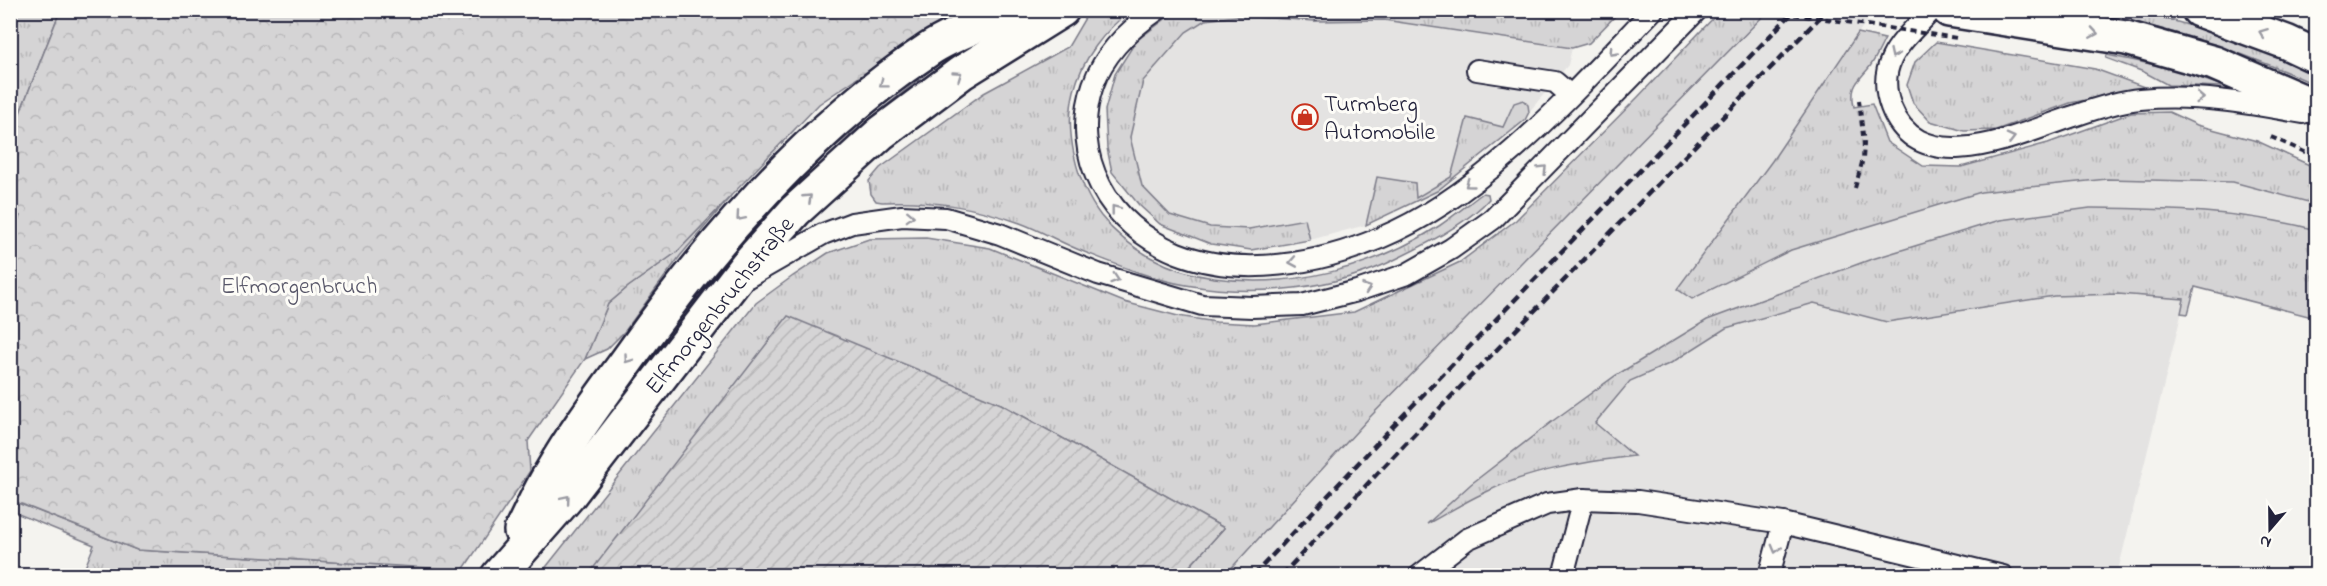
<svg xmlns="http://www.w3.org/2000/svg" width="2327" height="586" font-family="'Indie Flower',sans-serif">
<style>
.built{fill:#e4e3e2}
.grass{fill:url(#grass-tufts);stroke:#7c7b88;stroke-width:1.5}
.forest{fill:url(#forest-crowns);stroke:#7c7b88;stroke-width:1.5}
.garden{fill:url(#garden-furrows);stroke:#7c7b88;stroke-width:1.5}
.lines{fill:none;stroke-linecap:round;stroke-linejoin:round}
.service-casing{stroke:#22223b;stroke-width:24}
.secondary-casing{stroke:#22223b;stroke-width:38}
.path{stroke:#22223b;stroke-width:4;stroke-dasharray:6 4.5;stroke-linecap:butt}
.service{stroke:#fdfcf7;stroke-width:20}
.secondary{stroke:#fdfcf7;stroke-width:33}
.rail{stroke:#22223b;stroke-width:4.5;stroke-dasharray:9 4.5;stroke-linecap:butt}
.path-bridge{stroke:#22223b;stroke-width:4;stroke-dasharray:6 4.5;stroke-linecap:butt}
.oneway{stroke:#9a9aa2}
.labels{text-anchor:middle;stroke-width:6;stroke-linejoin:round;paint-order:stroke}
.poi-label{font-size:24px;fill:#22223b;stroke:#fdfcf7;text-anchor:start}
.park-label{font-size:24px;fill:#585769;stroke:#fdfcf7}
.street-label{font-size:24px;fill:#22223b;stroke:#fdfcf7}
</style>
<defs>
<pattern id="grass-tufts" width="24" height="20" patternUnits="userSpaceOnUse" patternTransform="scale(1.5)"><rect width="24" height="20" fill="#d5d4d5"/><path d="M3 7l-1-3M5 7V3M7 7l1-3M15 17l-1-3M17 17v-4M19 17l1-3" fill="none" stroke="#b7b6b8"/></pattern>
<pattern id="forest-crowns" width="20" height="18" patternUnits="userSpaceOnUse" patternTransform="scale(1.5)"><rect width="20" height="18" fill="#d5d4d5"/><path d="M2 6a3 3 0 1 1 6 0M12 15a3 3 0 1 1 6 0" fill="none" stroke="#b7b6b8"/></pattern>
<pattern id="garden-furrows" width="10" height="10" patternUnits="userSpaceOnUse" patternTransform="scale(1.5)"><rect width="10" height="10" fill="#d5d4d5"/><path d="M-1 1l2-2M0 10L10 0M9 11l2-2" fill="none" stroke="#b7b6b8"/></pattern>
</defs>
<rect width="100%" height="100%" fill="#f4f3ef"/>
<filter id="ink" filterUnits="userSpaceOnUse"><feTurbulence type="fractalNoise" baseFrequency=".0167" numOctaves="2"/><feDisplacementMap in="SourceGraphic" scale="12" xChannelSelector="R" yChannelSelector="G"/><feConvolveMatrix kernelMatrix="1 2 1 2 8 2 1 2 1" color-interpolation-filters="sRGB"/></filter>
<g filter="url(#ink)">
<g class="built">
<polygon points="1768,11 1875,11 1858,33 1772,161 1677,289 1692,299 1791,250 1981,192 2107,179 2233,182 2316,204 2316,230 2252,216 2167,209 1869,260 1707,320 1615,376 1554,420 1471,484 1429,522 1485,492 1522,478 1592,460 1633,456 1595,423 1630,381 1671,363 1726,328 1814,303 1887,322 2054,296 2118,294 2185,299 2117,575 1225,576 1369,418"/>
<polygon points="1238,16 1316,21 1384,20 1572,48 1568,65 1529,112 1528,105 1514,103 1503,127 1457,161 1451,177 1415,199 1377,177 1366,225 1310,240 1305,219 1249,229 1210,227 1170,215 1142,186 1130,137 1143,81 1186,32 1206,20"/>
</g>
<g class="grass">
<path d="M1131 10C1105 30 1082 59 1074 91 1064 131 1076 183 1101 216 1128 250 1170 272 1214 278 1291 289 1374 268 1439 226 1454 216 1468 204 1483 193L1488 194 1489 199C1469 222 1425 245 1398 258 1336 290 1254 297 1186 285 1151 279 1115 264 1082 251 1061 243 1042 231 1020 223 972 206 933 200 882 202L876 201 871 194 869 181 880 168 984 93 1068 47 1089 11Z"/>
<polygon points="10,11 60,11 11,136 10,136"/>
<polygon points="1020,11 1041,11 671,337 672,332 708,284 748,236 791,189 831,150 943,60"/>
<polygon points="1189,11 1189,10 1620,11 1589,43 1572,48 1384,20 1316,21 1238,16 1205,20 1186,32 1143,81 1130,137 1142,186 1170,215 1210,227 1249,229 1305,219 1310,240 1251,250 1211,244 1160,224 1139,205 1112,172 1107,148 1105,110 1115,74 1136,41 1168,17"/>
<polygon points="1720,11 1768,11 1369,418 1225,575 1182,575 1224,528 1001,404 588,575 539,576 756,303 793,276 828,253 869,239 926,238 990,248 1124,302 1178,316 1216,322 1255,324 1354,312 1460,262 1516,220 1638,97"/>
<path d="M2079 11C2095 10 2113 8 2129 11 2189 21 2262 49 2316 76V85C2240 50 2161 25 2079 11Z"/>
<path d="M1858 33 1885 39C1880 48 1875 61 1868 69 1856 83 1850 87 1854 107L1872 104 1887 142 1923 166 1961 167 2048 143 2131 113 2169 112 2197 125 2257 141 2316 168V204L2233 182 2107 179 1981 192 1791 250 1692 299 1677 289 1772 161Z"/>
<polygon points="1936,42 2095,69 2147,88 2070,103 1996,130 1964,131 1930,121 1913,103 1907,85 1915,62"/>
<polygon points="2107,55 2170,68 2220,85 2221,87 2168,85 2144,72 2106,58"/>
<polygon points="1523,100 1528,105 1529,112 1525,120 1437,191 1366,225 1377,177 1415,183 1416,198 1451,177 1467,118 1503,127 1514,103"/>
<polygon points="731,196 680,256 625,331 607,349 585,359 608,304 628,287 677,252"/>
<path d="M2090 208C2166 209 2243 210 2316 230V318L2195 287 2188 314 2181 313 2184 299 2118 294 2054 296 1887 322 1814 303 1726 328 1671 363 1630 381 1595 423 1634 456C1584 462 1530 470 1484 493 1464 502 1446 514 1427 524L1471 484 1554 420 1615 376 1707 320 1869 260 2000 220Z"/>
<polygon points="10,500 137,550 463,570 460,576 82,575 94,545 11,511"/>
</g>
<polygon class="forest" points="60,11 60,10 951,11 940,22 819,104 677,252 628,287 608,304 585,359 528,441 530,471 463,570 137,550 11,500 10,240 20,216 11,212 11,136"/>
<polygon class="garden" points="788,316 1001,404 1224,528 1182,575 588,575"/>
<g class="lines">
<g class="service-casing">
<g id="service">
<path d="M1157 10C1131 28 1104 54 1093 85 1069 156 1109 226 1177 253 1241 278 1319 264 1380 238 1483 196 1577 89 1653 10"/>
<path d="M1932 10C1904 40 1874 62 1891 107 1920 183 2022 133 2074 116 2094 109 2119 101 2140 99 2196 94 2248 103 2303 113"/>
<polyline points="1477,70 1555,82 1570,95"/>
<polyline points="748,277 823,234 852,223 902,216 946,218 1000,234 1098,274 1202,305 1252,307 1302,305 1357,291 1407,274 1451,249 1493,219 1697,10"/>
<polyline points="1419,576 1467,539 1547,504 1583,499 1638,501 1783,523 2003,576"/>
<polyline points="1563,576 1583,499"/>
<polyline points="1769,576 1783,523"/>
</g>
</g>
<g class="secondary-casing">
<g id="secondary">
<polyline points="1949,10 2126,38 2214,63 2316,107"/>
<polyline points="2199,10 2286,42 2316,56"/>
<path d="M521 531C531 511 540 490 552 471 576 429 606 390 634 351 714 239 812 127 928 50 953 33 983 25 1010 10"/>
<polyline points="498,576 570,494 746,266 795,211 881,133 961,73 1062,10"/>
</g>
</g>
<g class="path">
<polyline points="1314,10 1316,21"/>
<polyline points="2271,137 2316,157"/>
<polyline points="1855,188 1863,159 1864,144 1859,100"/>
</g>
<use href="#service" class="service"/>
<use href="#secondary" class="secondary"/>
<g class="rail">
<polyline points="1253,576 1391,428 1795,10"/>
<polyline points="1281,576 1405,444 1827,10"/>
</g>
<polyline class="path-bridge" points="1763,10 1957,38"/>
</g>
<defs><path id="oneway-chevron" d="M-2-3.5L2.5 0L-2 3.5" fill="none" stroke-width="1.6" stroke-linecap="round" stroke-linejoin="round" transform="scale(1.5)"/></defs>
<g class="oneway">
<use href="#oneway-chevron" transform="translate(2094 33) rotate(9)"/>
<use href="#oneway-chevron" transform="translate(2263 33) rotate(-159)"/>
<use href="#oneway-chevron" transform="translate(1613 52) rotate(134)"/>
<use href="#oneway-chevron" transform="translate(1894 54) rotate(115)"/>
<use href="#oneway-chevron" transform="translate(958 75) rotate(-35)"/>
<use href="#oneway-chevron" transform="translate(883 84) rotate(143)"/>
<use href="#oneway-chevron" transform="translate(2200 98) rotate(4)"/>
<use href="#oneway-chevron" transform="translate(2011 138) rotate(-14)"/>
<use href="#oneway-chevron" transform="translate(1543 169) rotate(-45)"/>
<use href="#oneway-chevron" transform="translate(1469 184) rotate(144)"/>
<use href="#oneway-chevron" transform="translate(808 198) rotate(-43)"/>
<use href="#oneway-chevron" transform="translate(1115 209) rotate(-128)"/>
<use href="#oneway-chevron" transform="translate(910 216) rotate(2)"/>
<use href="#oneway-chevron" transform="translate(740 217) rotate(131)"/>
<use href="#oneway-chevron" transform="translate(1293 262) rotate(170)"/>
<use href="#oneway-chevron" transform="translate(1115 279) rotate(18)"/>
<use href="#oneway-chevron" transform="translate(1367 288) rotate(-19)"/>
<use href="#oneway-chevron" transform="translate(628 359) rotate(126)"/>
<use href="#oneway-chevron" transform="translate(566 499) rotate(-50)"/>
<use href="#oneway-chevron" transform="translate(1776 549) rotate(105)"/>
</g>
</g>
<defs>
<g id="shop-ring" transform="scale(1.35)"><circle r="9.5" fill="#fdfcf7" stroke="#c8321e" stroke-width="1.5"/><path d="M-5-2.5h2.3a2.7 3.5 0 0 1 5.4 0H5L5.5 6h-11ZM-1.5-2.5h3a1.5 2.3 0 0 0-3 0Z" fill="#c8321e"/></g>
</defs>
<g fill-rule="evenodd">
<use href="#shop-ring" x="1305" y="117"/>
</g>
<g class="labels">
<g class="poi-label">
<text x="1324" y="111">Turmberg<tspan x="1324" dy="28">Automobile</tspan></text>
</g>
<g class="park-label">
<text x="299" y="293">Elfmorgenbruch</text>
</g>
<g class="street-label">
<text transform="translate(719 305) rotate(-51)" y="8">Elfmorgenbruchstraße</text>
</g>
</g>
<rect width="2327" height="586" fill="none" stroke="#fdfcf7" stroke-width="36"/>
<rect x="18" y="18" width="2291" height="550" fill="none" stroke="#22223b" stroke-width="2" filter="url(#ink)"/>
<g transform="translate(2270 529) rotate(200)" stroke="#fdfcf7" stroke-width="4.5" paint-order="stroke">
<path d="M0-4.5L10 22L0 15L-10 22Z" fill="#22223b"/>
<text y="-9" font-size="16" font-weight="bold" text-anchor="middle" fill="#22223b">N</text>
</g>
</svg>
